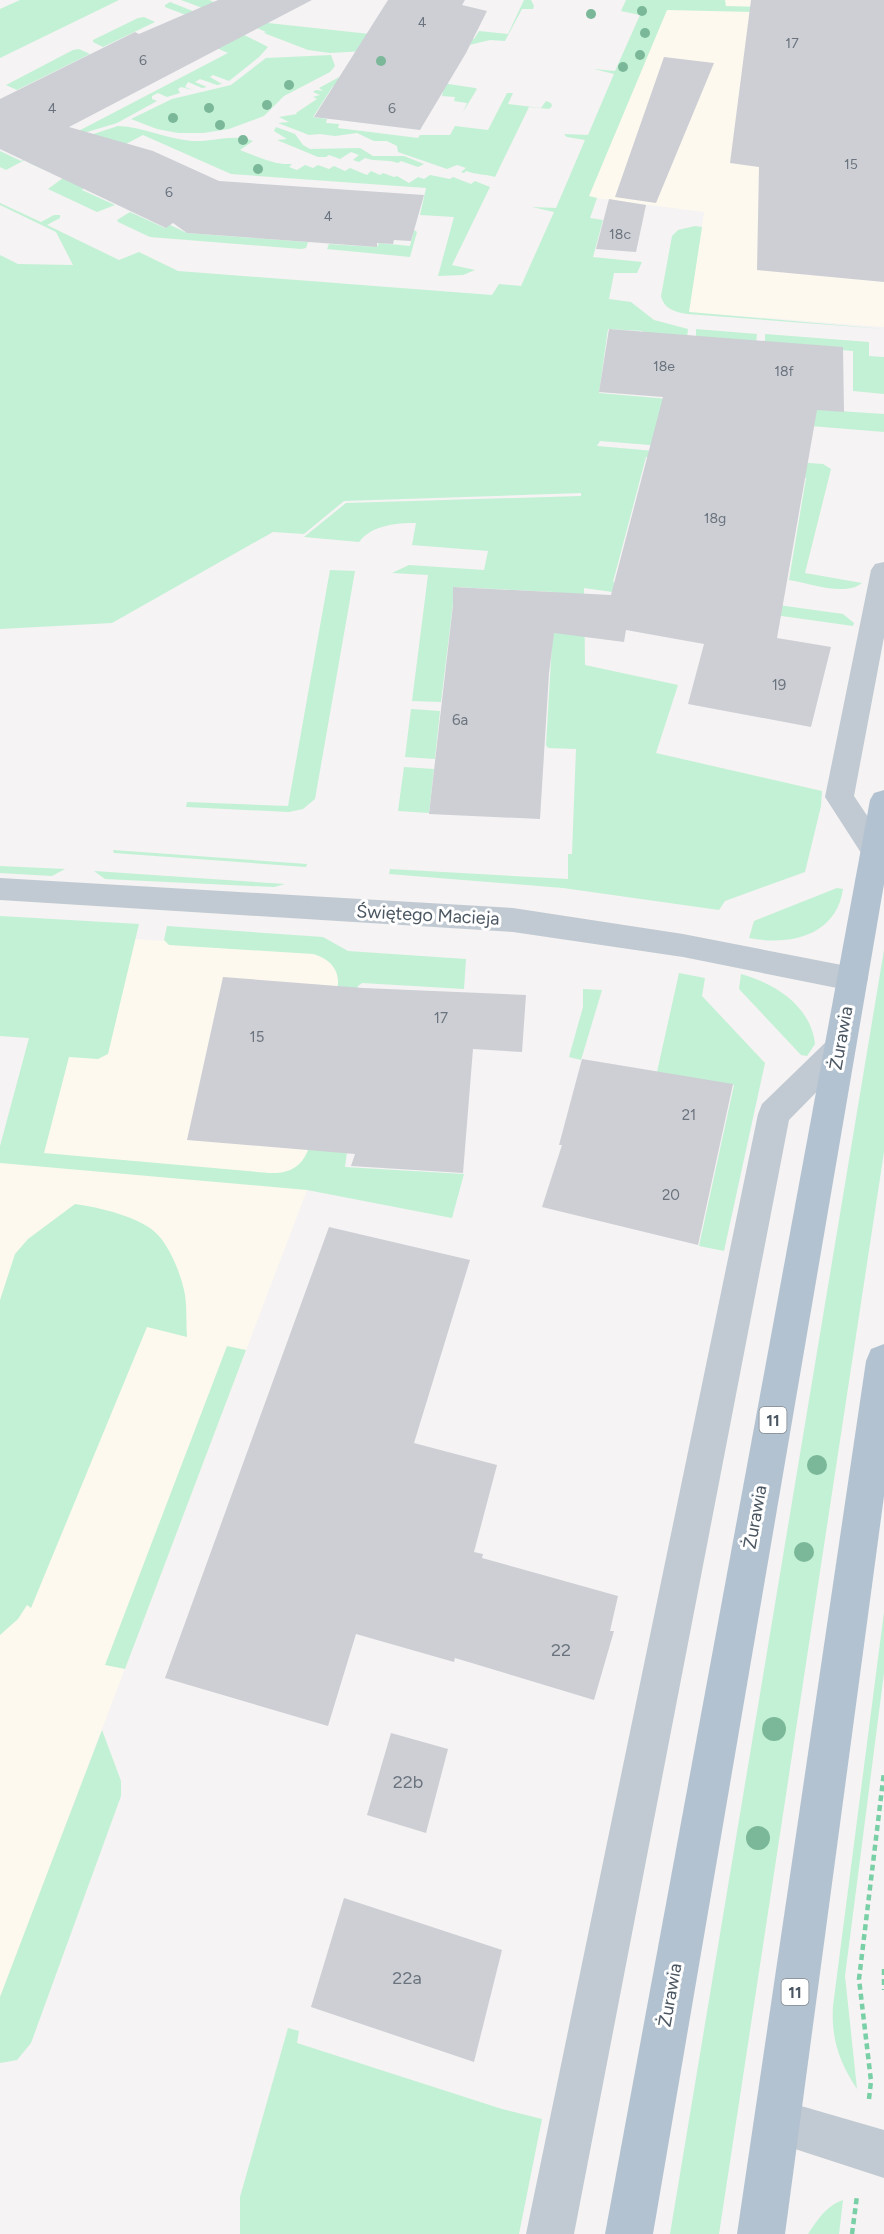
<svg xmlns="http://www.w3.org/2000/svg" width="884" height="2234" font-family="Figtree,sans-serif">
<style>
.commercial{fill:#fdf9ef}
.green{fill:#c3f1d5}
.building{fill:#cdcfd5}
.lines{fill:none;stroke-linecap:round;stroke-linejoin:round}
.path{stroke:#7ad0a6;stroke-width:4.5;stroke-dasharray:6 4;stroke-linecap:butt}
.street{fill:#c1cad2;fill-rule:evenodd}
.primary{fill:#b3c2d1;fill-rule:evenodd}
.tree{fill:#7bb799}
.labels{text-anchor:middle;stroke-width:6;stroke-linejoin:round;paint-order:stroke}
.far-number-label{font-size:14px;fill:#6b747e}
.number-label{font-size:15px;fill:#6b747e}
.shield{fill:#fff;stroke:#808990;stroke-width:1.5}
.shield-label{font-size:16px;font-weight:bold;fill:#4a5661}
.street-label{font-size:18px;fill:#4a5661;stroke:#fff}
.near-number-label{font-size:18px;fill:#6b747e}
</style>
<rect width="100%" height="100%" fill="#f5f3f3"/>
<g class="commercial">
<polygon points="640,0 884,0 884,327 689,312 704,212 588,197 667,10"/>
<polygon points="113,938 348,951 307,1190 0,1997 0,1161"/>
</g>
<g class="green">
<polygon points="20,0 119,0 0,58 0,9"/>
<polygon points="181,0 209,0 268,23 444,42 460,38 474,39 479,31 508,34 524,0 531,0 534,6 533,9 522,9 505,41 490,40 469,45 330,53 308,50 264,33 266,32 257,28"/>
<path d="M626 0H725L726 6 884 10V15L667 10 589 196 597 198 590 218 603 220 593 257 642 262 637 273H614L609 299 631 302 654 320 688 329 687 339 643 335V331L608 329 599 393 680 400 675 447 600 441 597 446 712 456 711 466 646 457 613 582 843 614 854 623 853 626 584 588 585 665 678 685 656 753 822 791 821 806 805 872 725 901 719 910 563 888 389 874 390 869 568 879V854H572L576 749 548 748 546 745 555 592 455 587 441 702 412 701 428 575 392 573 409 565 484 570 488 551 412 545 416 523C396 523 372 525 359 542L304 537 346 503 581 496V493L344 501 304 534 273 532 112 623 0 629V255L18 264 73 265 56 232 0 205V203L41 222 54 215H60V218L47 225 119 260 139 252 178 271 492 295 499 284 521 286 554 212 532 207 556 208 585 140 567 137 564 134 588 135 614 74 594 69 615 71 640 15 621 11Z"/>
<polygon points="170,2 213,19 268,47 259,57 229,81 213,75 210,77 222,84 217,85 200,79 195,82 207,87 202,88 188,82 185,87 193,90 181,87 178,89 180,93 167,97 158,93 152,96 152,99 157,101 117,123 64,139 6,170 0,167 0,151 21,161 228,53 196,39 217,27 165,7 165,5"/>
<polygon points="144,17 155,22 103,47 93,42 93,40 138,18"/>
<polygon points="79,49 90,54 17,90 6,85 73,50"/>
<polygon points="331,55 335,66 330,72 284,96 264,116 229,129 203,133 178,133 157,129 131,119 172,99 231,85 266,58"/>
<path d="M343 75 347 87 333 86 313 117 327 119 326 123 339 124 338 128 418 138 420 135H450L455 126 488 130 507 93H513L508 104 541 108 546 101 551 103 552 106 549 109 529 107 495 177C485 174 477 175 466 171L464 173 461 172 466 168 457 165 447 169 398 152 397 146 387 141H374L357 133 335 136 320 134 309 135 278 123 289 122 279 117 297 114 296 113 317 99 313 97 320 95 313 92 316 90 323 91 319 88Z"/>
<polygon points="435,82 475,88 477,89 463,112 467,103 454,101 455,97 442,96 443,92 427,90"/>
<path d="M118 126C144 127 167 139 192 141 213 142 235 133 253 141L240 150C259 157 274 165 292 164L289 167 297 170 305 165 313 168 318 165 329 169 334 166 345 171 350 168 367 175 371 171 380 175 383 173 394 177 397 176 409 183 418 177 424 179 430 175 450 179 453 177 471 184 475 181 490 187 452 265 475 270 463 275 438 276 454 217 420 215 426 188 231 174 143 135 65 176 86 186 82 190 115 205 97 212 48 189 63 178 29 163 69 142Z"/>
<path d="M276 127 295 134 303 145 310 149 360 148 373 156H404L424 164 418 167 401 161 398 163C386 159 377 162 365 158L359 162 353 160 359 155 351 152 340 159 329 155 326 157H318L277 140 287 139 274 131Z"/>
<polygon points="130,212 165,228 170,225 187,233 308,242 306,248 301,249 150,237 118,222 117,220"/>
<path d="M695 226 702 227 689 312 884 329 687 314C675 312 664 309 661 296L672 236 678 230Z"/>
<polygon points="414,230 417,232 410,257 327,249 329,244 377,247 379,243 410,246"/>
<polygon points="696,329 757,334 756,344 696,339"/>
<polygon points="765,334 869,342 869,356 884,357 884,394 853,391 853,351 765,344"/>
<polygon points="763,406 884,414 884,432 762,422"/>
<path d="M722 457 823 464 831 469 805 573 862 583C845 597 809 583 789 580L806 478 722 467Z"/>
<polygon points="330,570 355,571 315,799 303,809 289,812 186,807 187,802 288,806"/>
<polygon points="411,709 440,711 435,759 405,757"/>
<polygon points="404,767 434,769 429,813 398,811"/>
<polygon points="113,850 307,864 306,867 114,853"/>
<polygon points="0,866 65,869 52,876 0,873"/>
<polygon points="94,871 285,884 274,887 105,879"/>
<path d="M837 888 843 889C836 936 790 946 749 938L754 921Z"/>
<path d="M0 916 139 924 108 1054 98 1059 69 1057 44 1153 269 1173C288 1174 301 1168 308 1150L338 984C339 968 328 958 313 954L169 945 164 940 167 926 323 937 348 951 466 959 464 989 362 983 358 986 351 1043 360 1051 345 1167 464 1174 452 1218 307 1190 0 1163V1146L29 1038 0 1036Z"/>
<polygon points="884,950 884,1152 719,2234 670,2234"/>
<polygon points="679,973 705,978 702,996 765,1063 724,1251 699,1246 734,1085 657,1072"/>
<path d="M741 974C774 983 811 1006 815 1044L807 1056 801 1055 739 989Z"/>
<polygon points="583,989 602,990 581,1060 569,1057 583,1007"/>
<path d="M75 1204C98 1207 142 1217 158 1235 171 1249 182 1277 185 1295 187 1308 186 1323 187 1337L147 1327 31 1608 27 1605 18 1619 0 1635V1300L15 1254 28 1239Z"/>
<polygon points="227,1346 246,1350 125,1669 105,1665"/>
<path d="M884 1612V1673L845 1976 857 2089C839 2062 831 2038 833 2006Z"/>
<polygon points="102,1730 121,1781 121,1796 31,2043 17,2060 0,2063 0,1997"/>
<polygon points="288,2028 299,2031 297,2043 502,2109 542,2119 519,2234 240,2234 240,2197"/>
<path d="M843 2200 839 2234H808C818 2219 826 2206 843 2200Z"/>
</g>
<g class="building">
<polygon points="218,0 312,0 69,127 153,151 219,181 424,195 411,241 394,240 393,244 377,243 377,247 187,233 173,223 166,228 0,149 0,99 135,32 139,34"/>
<polygon points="388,0 465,0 462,5 487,11 466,53 420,130 314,117"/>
<polygon points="751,0 884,0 884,282 757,270 759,167 730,163"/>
<polygon points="664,57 714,63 656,203 615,197"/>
<polygon points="609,199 646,205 636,252 596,249"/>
<polygon points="609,329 843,347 844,412 817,410 777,638 831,647 811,727 688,704 704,644 626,630 624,642 554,633 549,673 540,819 429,814 453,605 453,587 611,595 663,397 599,392"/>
<polygon points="223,977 363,988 526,995 522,1052 473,1049 463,1173 351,1166 355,1154 187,1140"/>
<polygon points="582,1059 733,1084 698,1245 542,1207 562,1145 559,1145"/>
<polygon points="329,1227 470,1260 414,1443 497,1465 474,1552 483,1554 482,1558 618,1596 610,1631 614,1631 594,1700 455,1658 454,1662 356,1634 328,1726 165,1678"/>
<polygon points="391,1733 448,1749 426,1833 367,1815"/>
<polygon points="344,1898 502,1950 474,2062 311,2007"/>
</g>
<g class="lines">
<g class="path">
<polyline points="884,1969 884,1990"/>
<polyline points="869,2099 871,2081 859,1979 884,1772"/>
<polyline points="852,2234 857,2196"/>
</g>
<g class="street">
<polygon points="884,562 884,637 854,796 884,841 884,859 875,862 865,859 825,797 871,570 875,564"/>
<polygon points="0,878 513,908 683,934 852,967 863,970 868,979 863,988 852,991 683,957 513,932 0,900"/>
<polygon points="839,1036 850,1040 855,1049 850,1058 789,1120 574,2234 526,2234 758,1114 762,1104 828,1040"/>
<polygon points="777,2099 884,2130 884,2178 761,2138 754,2122 761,2106"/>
</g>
<g class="primary">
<polygon points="884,790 884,884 653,2234 605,2234 870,800 874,793"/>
<polygon points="884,1344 884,1496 785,2234 737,2234 866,1361 871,1349"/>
</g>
</g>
<g class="tree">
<circle cx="642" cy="11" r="5"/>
<circle cx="591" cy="14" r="5"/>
<circle cx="645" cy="33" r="5"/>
<circle cx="640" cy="55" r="5"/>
<circle cx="381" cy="61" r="5"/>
<circle cx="623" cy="67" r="5"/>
<circle cx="289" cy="85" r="5"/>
<circle cx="267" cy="105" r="5"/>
<circle cx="209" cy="108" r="5"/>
<circle cx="173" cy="118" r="5"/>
<circle cx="220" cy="125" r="5"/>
<circle cx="243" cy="140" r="5"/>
<circle cx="258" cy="169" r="5"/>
<circle cx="817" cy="1465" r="10"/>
<circle cx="804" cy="1552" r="10"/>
<circle cx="774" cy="1729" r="12"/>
<circle cx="758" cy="1838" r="12"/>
</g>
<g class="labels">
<g class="far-number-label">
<text x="422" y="27">4</text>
<text x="792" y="48">17</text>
<text x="143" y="65">6</text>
<text x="52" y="113">4</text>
<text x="392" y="113">6</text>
<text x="851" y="169">15</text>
<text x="169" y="197">6</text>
<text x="328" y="221">4</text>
<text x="620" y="239">18c</text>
<text x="664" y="371">18e</text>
<text x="784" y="376">18f</text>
<text x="715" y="523">18g</text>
</g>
<g class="number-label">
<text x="779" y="690">19</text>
<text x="460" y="725">6a</text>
<text x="441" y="1023">17</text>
<text x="257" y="1042">15</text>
<text x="689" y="1120">21</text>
<text x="671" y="1200">20</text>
</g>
<g class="shield">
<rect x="759.5" y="1407" width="27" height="26" rx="4.5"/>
<rect x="781.5" y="1979" width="27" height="26" rx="4.5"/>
</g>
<g class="shield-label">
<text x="773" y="1426">11</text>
<text x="795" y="1998">11</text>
</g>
<g class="street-label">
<text transform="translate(428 915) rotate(3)" y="6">Świętego Macieja</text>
<text transform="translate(841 1038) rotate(-80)" y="6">Żurawia</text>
<text transform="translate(755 1517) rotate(-80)" y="6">Żurawia</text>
<text transform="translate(670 1995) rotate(-80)" y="6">Żurawia</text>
</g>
<g class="near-number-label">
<text x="561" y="1656">22</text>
<text x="408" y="1788">22b</text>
<text x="407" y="1984">22a</text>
</g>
</g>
</svg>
